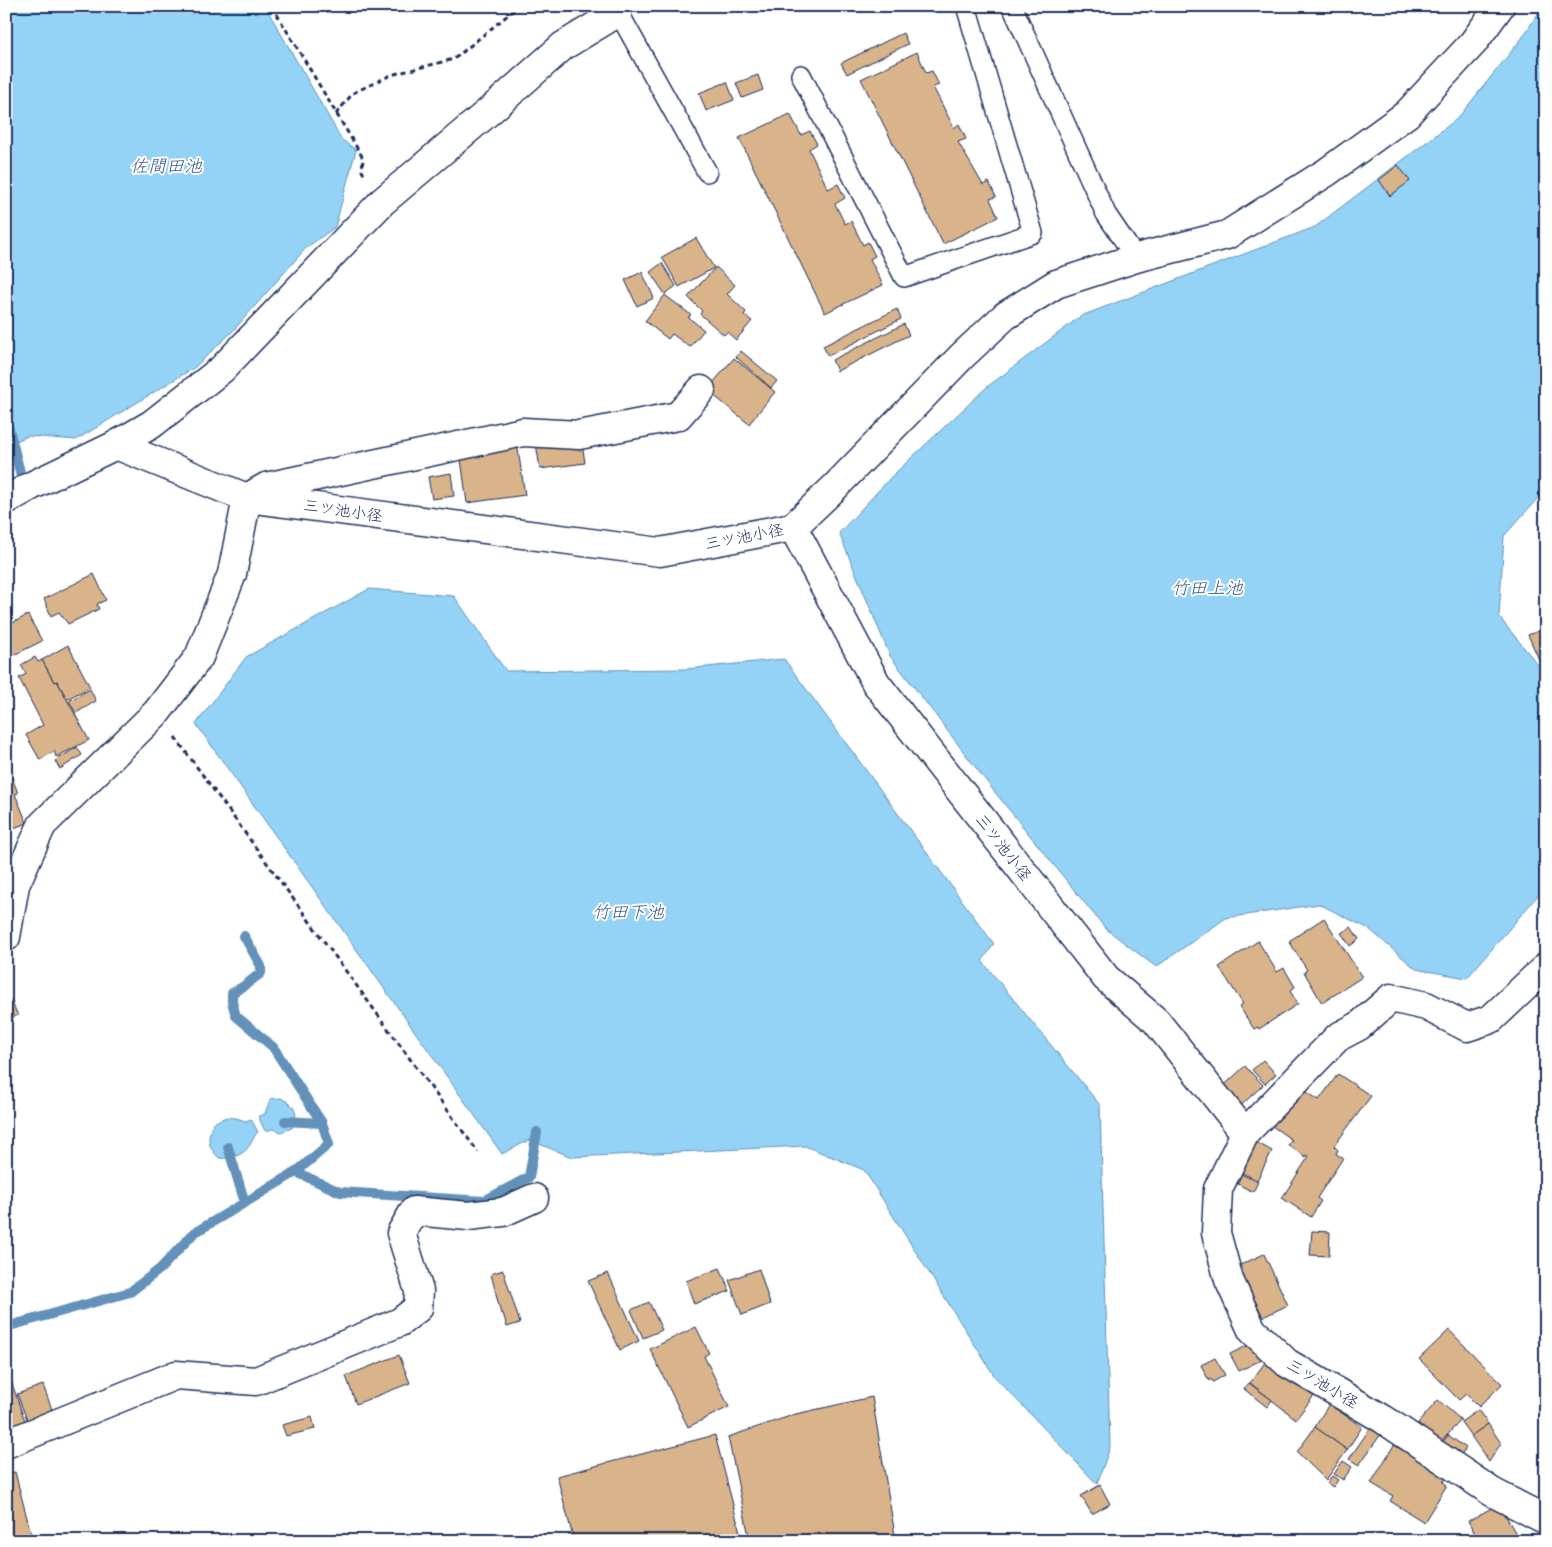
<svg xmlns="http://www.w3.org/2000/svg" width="1552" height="1547" font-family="'Gochi Hand','Klee One',sans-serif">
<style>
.water{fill:#94d3f5;stroke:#6491b9}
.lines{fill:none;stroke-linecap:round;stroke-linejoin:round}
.stream{stroke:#6491b9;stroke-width:10}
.building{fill:#d9b38a;stroke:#1b2f5e}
.service-casing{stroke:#1b2f5e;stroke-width:22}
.minor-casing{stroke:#1b2f5e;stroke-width:31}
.path{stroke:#1b2f5e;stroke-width:3;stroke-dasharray:5 4;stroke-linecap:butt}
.service{stroke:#fff;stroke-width:19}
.minor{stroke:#fff;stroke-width:28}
.labels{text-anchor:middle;stroke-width:4;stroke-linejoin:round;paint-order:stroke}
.street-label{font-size:16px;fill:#1b2f5e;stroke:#fff}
.water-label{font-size:18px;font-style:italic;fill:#395884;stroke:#fff}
</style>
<rect width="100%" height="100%" fill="#fff"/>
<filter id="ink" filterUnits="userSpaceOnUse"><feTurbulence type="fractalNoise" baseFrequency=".02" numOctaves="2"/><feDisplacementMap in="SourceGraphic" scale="10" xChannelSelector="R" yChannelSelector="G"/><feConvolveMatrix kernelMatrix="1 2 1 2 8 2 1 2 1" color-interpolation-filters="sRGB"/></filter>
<g filter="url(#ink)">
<g class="water">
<polygon points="6,6 265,6 342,140 356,150 335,227 306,248 232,332 195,367 76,440 28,436 6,445"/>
<polygon points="1543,6 1546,6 1546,489 1504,536 1499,617 1539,666 1546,668 1546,886 1467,978 1416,969 1369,929 1319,904 1226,918 1156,967 1105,928 993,790 890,656 839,533 892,476 987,387 1081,316 1315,227 1458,118 1522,38"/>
<polygon points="369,589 454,596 506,671 687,669 784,659 994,944 982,961 1100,1105 1110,1447 1097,1484 995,1377 864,1170 805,1146 572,1157 529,1140 502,1154 196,724 246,657"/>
<path d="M281 1098C296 1106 299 1113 292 1128L281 1132 273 1129 265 1131 258 1116 265 1114 270 1099Z"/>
<path d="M226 1117 236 1118 246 1121 251 1119 258 1132C253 1137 253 1141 249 1146 243 1156 230 1159 219 1158 207 1146 207 1139 213 1123Z"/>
</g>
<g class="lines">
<g class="stream">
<polyline points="9,429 24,488"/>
<polyline points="244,936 261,966 261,973 244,986 232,993 232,1002 236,1016 273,1047 322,1123 329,1144 296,1172"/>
<polyline points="285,1121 322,1123"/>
<polyline points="228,1147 245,1203"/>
<polyline points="6,1327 130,1292 160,1269 194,1233 296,1172 340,1192 484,1201 529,1177 537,1132"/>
</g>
</g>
<g class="building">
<polygon points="903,33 908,44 847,74 841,63"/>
<polygon points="917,52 926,73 932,71 939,85 933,87 954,128 959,124 966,139 958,142 983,185 989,182 996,197 990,199 998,217 943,244 861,79"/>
<polygon points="758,75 763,90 742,98 736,83"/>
<polygon points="727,82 734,100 706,111 699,93"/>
<polygon points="790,114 801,135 810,131 817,144 809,149 828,189 838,184 845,198 835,204 845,224 851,221 863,245 868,242 875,256 870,259 883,285 825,313 739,138"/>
<polygon points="1398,165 1410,181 1390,196 1379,180"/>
<polygon points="696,238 714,268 679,287 662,257"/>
<polygon points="662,263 676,286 665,294 650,272"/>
<polygon points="716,267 735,285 727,294 746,312 744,315 752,321 736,340 727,332 724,335 700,314 702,311 688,297"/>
<polygon points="642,272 654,298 637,306 625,280"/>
<polygon points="665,295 691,315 688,317 704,330 690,347 672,334 668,339 645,321"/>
<polygon points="897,309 901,319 828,356 823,346"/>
<polygon points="904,324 909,335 837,371 832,360"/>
<polygon points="741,351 777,381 771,388 736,357"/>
<polygon points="734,358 775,392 749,424 707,390"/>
<polygon points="581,436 585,463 540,469 536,443"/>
<polygon points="517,443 525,495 467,503 460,452"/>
<polygon points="451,473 454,496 432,499 428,477"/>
<polygon points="94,574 106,600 97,604 99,609 68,624 59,612 51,616 44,599"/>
<polygon points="28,615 42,641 6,659 6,626"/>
<polygon points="1546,628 1546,662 1541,664 1528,635"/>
<polygon points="68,645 90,687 67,699 57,681 54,682 42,660"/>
<polygon points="35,657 38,662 42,660 54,682 57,681 89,740 56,757 54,751 40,760 26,735 43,725 19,678 26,674 21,665"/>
<polygon points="90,689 96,701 76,713 69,701"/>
<polygon points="77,747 82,755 60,769 55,761"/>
<polygon points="6,763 18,793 15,794 27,823 6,831"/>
<polygon points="1324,918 1362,977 1322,1003 1304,972 1307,970 1289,941"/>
<polygon points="1351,927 1359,939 1350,946 1341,933"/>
<polygon points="1258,941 1277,972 1284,968 1295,987 1290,991 1298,1004 1259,1029 1258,1027 1254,1029 1239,1006 1243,1004 1219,967"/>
<polygon points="10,999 18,1015 6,1021 6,1000"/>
<polygon points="1263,1060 1276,1074 1265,1084 1252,1070"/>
<polygon points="1245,1066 1263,1085 1234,1112 1217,1092"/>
<polygon points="1338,1074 1371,1096 1334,1146 1338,1150 1336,1154 1343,1158 1317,1198 1321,1201 1311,1217 1282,1198 1309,1156 1307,1155 1306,1157 1288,1145 1292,1140 1272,1126 1299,1087 1319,1100"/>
<polygon points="1256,1142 1272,1151 1257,1180 1240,1172"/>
<polygon points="1241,1174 1258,1182 1253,1192 1236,1183"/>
<polygon points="1312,1231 1330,1232 1329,1256 1310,1255"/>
<polygon points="1264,1254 1288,1305 1263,1317 1238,1266"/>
<polygon points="720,1268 730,1291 694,1304 686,1281"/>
<polygon points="759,1269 770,1304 742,1315 729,1280"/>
<polygon points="503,1270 520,1323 507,1327 503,1313 501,1314 491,1274"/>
<polygon points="608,1273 639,1341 620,1350 588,1281"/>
<polygon points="649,1302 662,1330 643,1338 631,1310"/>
<polygon points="696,1327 709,1353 704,1356 729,1407 688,1427 650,1349"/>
<polygon points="1449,1330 1502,1384 1479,1407 1466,1394 1459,1400 1419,1359"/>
<polygon points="1253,1343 1261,1360 1239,1371 1230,1354"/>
<polygon points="399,1355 410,1383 356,1404 346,1376"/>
<polygon points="1269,1357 1316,1393 1296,1419 1250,1383"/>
<polygon points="1215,1358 1225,1375 1213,1382 1211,1379 1209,1381 1201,1365"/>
<polygon points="9,1375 25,1421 6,1428 6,1376"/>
<polygon points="1249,1383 1272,1400 1267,1407 1244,1389"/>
<polygon points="43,1385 53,1412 28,1422 17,1394"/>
<polygon points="872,1397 896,1541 750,1541 728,1437 796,1414"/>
<polygon points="1438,1400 1461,1420 1440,1443 1418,1423"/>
<polygon points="1329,1404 1362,1427 1347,1450 1315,1427"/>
<polygon points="1478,1410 1488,1424 1471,1436 1461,1422"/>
<polygon points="312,1417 315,1429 286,1436 282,1425"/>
<polygon points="1488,1424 1501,1443 1489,1462 1471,1436"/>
<polygon points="1315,1427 1347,1450 1326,1480 1297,1452"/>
<polygon points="1371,1427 1381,1434 1359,1465 1349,1459"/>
<polygon points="715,1435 741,1536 721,1541 574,1541 557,1476"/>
<polygon points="1448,1435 1466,1448 1460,1456 1442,1443"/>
<polygon points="1394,1445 1447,1477 1443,1482 1447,1485 1424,1522 1390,1501 1393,1496 1371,1483"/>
<polygon points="1343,1461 1352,1467 1343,1480 1334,1474"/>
<polygon points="15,1472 33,1541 6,1541 6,1474"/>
<polygon points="1332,1476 1338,1480 1333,1487 1327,1483"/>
<polygon points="1100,1485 1110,1504 1092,1514 1081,1496"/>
<polygon points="1499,1504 1520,1541 1479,1541 1468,1521"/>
</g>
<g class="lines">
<g class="service-casing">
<g id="service">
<polyline points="615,6 707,172"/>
<polyline points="1012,6 1106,214 1136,258"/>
<polyline points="801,75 904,277 1033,233 966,6"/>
</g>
</g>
<g class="minor-casing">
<g id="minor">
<polyline points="116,445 247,498 660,552 793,527"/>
<polyline points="6,500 31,486 116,445 152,424 222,369 382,202 493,108 563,46 617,13"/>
<polyline points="793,527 876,683 1106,978 1156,1021 1245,1133 1218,1189 1216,1233 1229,1280 1252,1330 1287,1363 1383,1419 1492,1492 1546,1520"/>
<polyline points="793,527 833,489 962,356 1005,316 1056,284 1136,258 1227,235 1327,172 1407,114 1473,43 1500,6"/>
<polyline points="6,937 15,885 42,825 157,712 199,657 232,574 247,498 266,487 523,432 579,435 678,416 701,390"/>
<polyline points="1245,1133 1338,1037 1359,1026 1391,998 1426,1006 1467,1027 1491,1019 1546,967"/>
<polyline points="6,1444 176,1375 256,1381 400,1322 418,1308 419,1291 401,1233 414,1211 468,1216 503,1212 534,1198"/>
</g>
</g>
<g class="path">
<polyline points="272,6 363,158 362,171 365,176"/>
<polyline points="336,114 353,93 391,75 454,59 514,10 526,6"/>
<polyline points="175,737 478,1152"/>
</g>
<use href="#service" class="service"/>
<use href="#minor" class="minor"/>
</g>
</g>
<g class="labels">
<g class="street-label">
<text transform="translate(343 510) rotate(8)" y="6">三ツ池小径</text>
<text transform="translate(744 536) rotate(-11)" y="6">三ツ池小径</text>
<text transform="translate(1004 847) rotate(52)" y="6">三ツ池小径</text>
<text transform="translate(1323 1383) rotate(31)" y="6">三ツ池小径</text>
</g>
<g class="water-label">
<text x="166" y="172">佐間田池</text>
<text x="1207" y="594">竹田上池</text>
<text x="628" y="918">竹田下池</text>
</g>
</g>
<rect width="1552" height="1547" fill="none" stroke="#fff" stroke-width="25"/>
<rect x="12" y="12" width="1527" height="1522" fill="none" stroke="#1b2f5e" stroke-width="2" filter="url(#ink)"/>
</svg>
